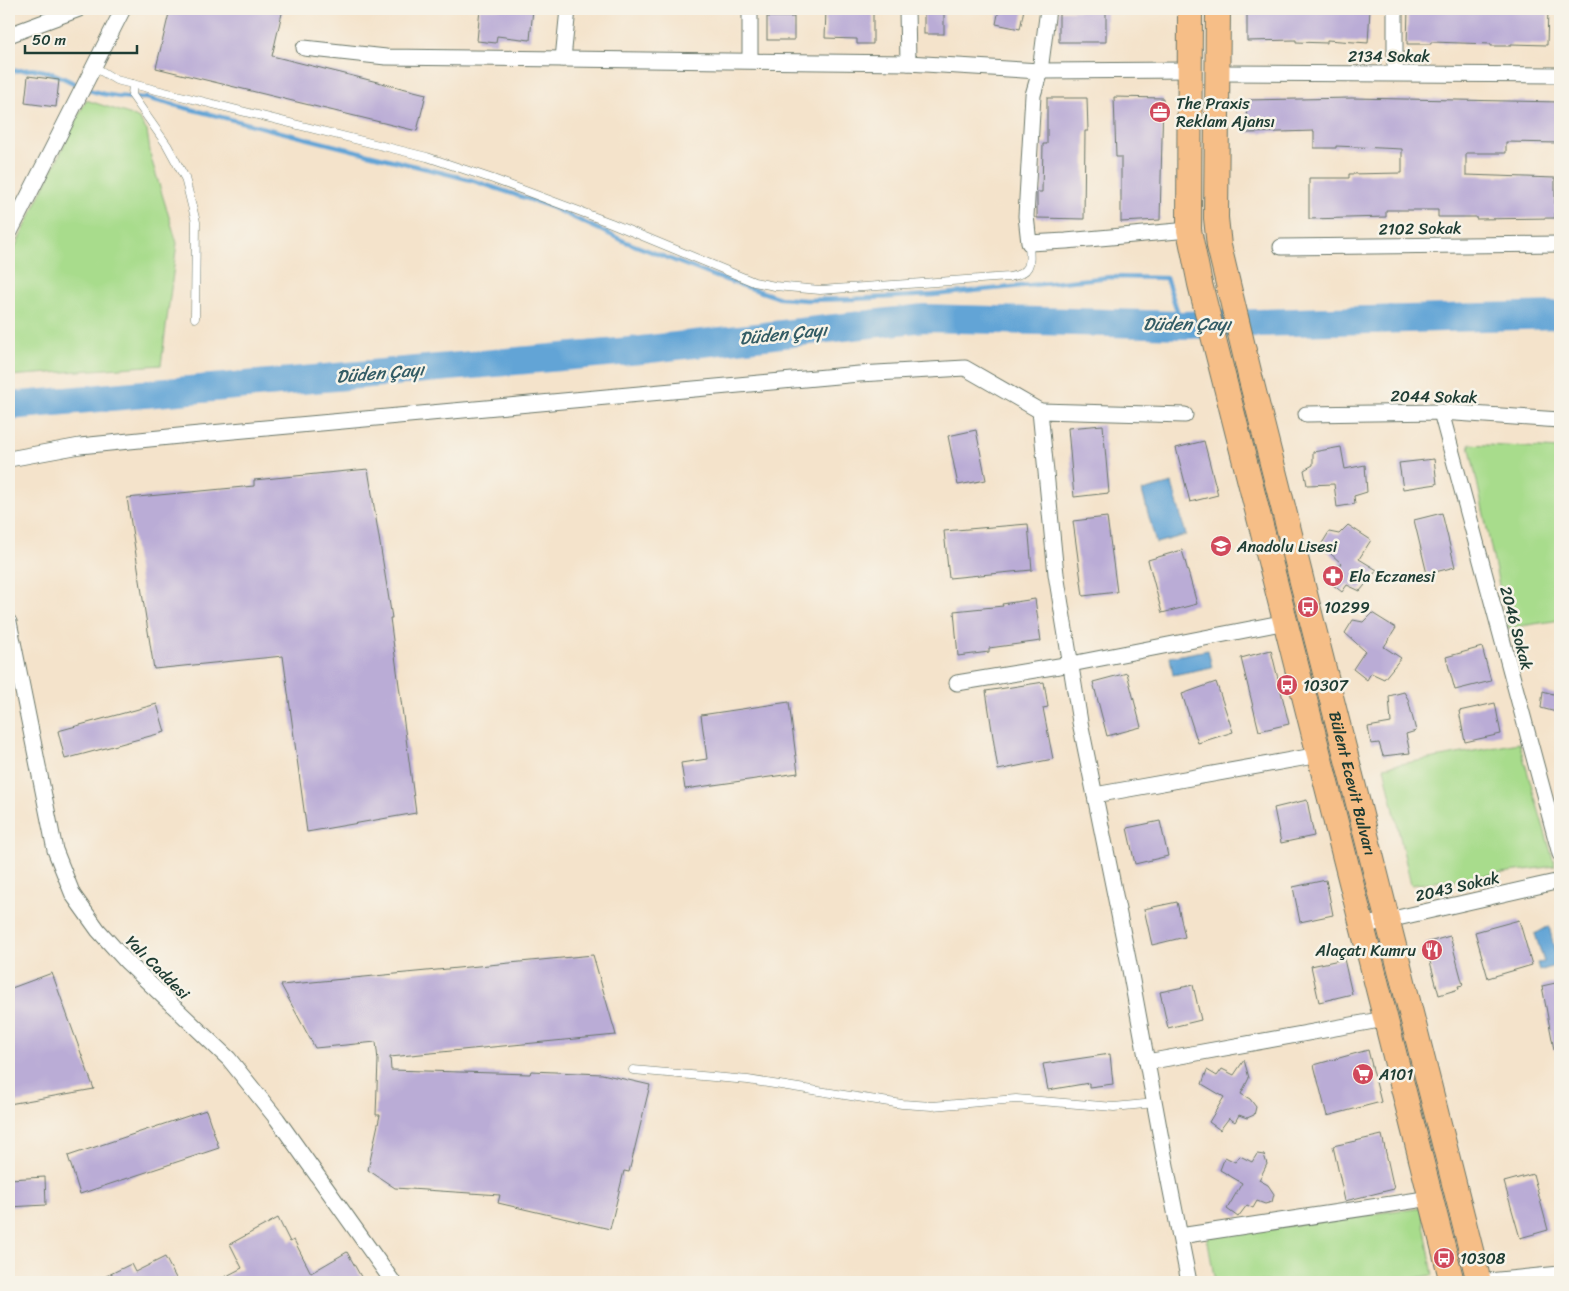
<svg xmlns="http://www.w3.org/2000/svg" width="1569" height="1291" font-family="Sriracha,sans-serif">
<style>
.green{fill:#a8dc8c;stroke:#648c60}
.water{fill:#62a4d6;stroke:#407085}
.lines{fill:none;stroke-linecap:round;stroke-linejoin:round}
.stream{stroke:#62a4d6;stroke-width:4.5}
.river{stroke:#62a4d6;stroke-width:28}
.building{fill:#baacd6}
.service-casing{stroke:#6a7769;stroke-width:9}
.minor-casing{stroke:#6a7769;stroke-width:17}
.primary-casing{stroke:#6a7769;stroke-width:26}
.service{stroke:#fff;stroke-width:8}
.minor{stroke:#fff;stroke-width:15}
.primary{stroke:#f6be87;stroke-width:24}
.labels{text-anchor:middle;stroke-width:5;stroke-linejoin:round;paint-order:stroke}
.street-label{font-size:16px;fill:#1f3d34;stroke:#f7f3e8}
.poi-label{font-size:16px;fill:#1f3d34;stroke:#f7f3e8;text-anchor:start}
.water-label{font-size:18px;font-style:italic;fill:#335c65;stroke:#f7f3e8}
</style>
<rect width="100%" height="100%" fill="#f7f3e8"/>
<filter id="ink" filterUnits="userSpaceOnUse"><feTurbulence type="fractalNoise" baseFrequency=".02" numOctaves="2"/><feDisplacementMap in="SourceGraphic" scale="10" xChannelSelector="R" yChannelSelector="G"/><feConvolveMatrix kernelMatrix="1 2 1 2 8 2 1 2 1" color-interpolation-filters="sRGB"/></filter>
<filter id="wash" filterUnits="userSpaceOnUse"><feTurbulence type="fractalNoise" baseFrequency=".0096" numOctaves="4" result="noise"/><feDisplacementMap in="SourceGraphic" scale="20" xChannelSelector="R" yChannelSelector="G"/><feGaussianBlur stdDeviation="1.12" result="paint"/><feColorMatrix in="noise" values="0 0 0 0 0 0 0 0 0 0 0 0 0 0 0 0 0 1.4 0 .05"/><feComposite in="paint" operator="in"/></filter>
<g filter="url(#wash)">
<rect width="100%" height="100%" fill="#f4e3cb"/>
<g class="green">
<polygon points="86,100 129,114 139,119 147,131 151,158 177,243 161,365 9,376 9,260"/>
<polygon points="1469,444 1560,449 1560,620 1508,628"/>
<polygon points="1519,743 1555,866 1411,885 1384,767"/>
<polygon points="1421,1207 1433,1275 1393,1282 1215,1282 1207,1237"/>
</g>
<g class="water">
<polygon points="1172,483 1186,535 1156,543 1142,491"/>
<polygon points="1208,650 1212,667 1173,675 1170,657"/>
<polygon points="1549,926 1558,965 1539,971 1537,963 1544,962 1535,934"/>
</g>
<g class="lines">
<path class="stream" d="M9 73C14 70 18 70 24 70 51 66 68 83 92 91 110 97 128 98 146 98L471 180 546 205 626 242 714 276 780 298 806 300 853 299 933 295 1110 277 1166 278 1182 325"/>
<polyline class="river" points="9,406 641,350 924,318 1182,325 1560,315"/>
</g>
<g id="blocks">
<g class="building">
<polygon points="170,9 283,9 272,56 426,94 417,131 156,68"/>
<polygon points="480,9 533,9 530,40 497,36 496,43 477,41"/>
<polygon points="826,9 873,9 873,44 857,44 857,39 825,38"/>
<rect x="924" y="9" width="20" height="25"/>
<polygon points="999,9 1024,9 1020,29 996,24"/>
<polygon points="1247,9 1370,9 1368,43 1327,40 1327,43 1296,42 1296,40 1247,41"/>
<polygon points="1408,9 1548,9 1547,45 1511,44 1511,46 1491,46 1491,44 1431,42 1431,44 1407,44"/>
<polygon points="1106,10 1106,42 1059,42 1059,11"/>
<rect x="767" y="17" width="27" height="23"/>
<polygon points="28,76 59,80 56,107 25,103"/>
<polygon points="1114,97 1163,98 1160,220 1121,222 1121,157 1116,157"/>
<polygon points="1047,98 1087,98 1088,131 1085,131 1084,219 1037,218 1037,192 1042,192 1043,144 1047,144"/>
<polygon points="1352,98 1560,102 1560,143 1506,142 1506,153 1466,153 1466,175 1555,178 1555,218 1476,219 1476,217 1438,217 1438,210 1386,210 1386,217 1309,219 1309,178 1349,178 1349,174 1402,173 1402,149 1336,146 1336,148 1314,148 1314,131 1247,133 1246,100"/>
<polygon points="1103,425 1109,493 1074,497 1068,428"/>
<polygon points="976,430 986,480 958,485 948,436"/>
<polygon points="1204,441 1218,495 1190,502 1176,448"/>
<polygon points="1341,447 1345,469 1365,465 1367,492 1354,496 1355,504 1337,507 1334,484 1307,485 1304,470 1313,465 1313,452"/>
<polygon points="1434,459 1437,484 1403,489 1399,463"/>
<polygon points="368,469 392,618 390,618 416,813 307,832 283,656 154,669 127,498 254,486 254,480"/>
<polygon points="1442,513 1455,567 1427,574 1414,520"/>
<polygon points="1107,517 1117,592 1083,596 1073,521"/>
<polygon points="1028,524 1032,570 949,578 944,531"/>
<polygon points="1348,525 1371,540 1359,559 1377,570 1360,591 1347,585 1342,592 1328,581 1341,563 1321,545 1329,532 1339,534"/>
<polygon points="1182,550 1197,604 1162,613 1148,560"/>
<polygon points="1035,599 1041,641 989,648 989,652 958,656 954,611 1003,606 1002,604"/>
<polygon points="1372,613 1396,628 1384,647 1401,658 1384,679 1371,673 1367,680 1353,669 1365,651 1345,633 1353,620 1363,622"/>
<polygon points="1482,647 1491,681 1455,690 1446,657"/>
<polygon points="1271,650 1289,724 1259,731 1241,658"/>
<polygon points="1127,673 1141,727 1107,736 1093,682"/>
<polygon points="1044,682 1048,707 1043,708 1053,759 998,770 986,691"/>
<polygon points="1216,682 1233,732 1198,743 1182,694"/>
<polygon points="1543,691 1560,696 1560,713 1541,708"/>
<polygon points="1404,692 1408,699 1416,731 1406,734 1410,753 1383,756 1379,743 1371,744 1368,727 1391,723 1389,696"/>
<polygon points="789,702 798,773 685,789 681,763 707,759 701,715"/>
<polygon points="1495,703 1501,734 1465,742 1459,711"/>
<polygon points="157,704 165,732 65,759 58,731"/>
<polygon points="1307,800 1314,836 1281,843 1274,808"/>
<polygon points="1160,821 1168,856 1135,864 1127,828"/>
<polygon points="1326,880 1333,915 1300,922 1293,887"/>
<polygon points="1177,902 1185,937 1152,945 1144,909"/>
<polygon points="1519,920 1532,965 1488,978 1475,932"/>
<polygon points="1450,936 1463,985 1458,986 1459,989 1439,995 1425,943"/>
<polygon points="593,955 616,1035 390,1057 391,1070 530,1074 531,1071 602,1074 650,1085 629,1172 624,1171 610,1229 498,1203 500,1195 395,1188 368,1170 380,1115 376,1115 378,1060 376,1042 315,1048 281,985"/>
<polygon points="1344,959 1352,994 1319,1002 1311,966"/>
<polygon points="52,973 94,1089 9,1104 9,989"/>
<polygon points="1560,982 1560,1050 1554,1050 1542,986"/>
<polygon points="1193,985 1201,1020 1168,1028 1160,992"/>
<polygon points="1368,1050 1381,1102 1327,1116 1314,1065"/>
<polygon points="1110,1054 1113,1084 1089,1087 1089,1083 1048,1090 1043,1064"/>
<polygon points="1244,1060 1249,1078 1241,1094 1250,1099 1256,1107 1254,1115 1247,1118 1239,1115 1235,1122 1229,1118 1220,1130 1209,1122 1224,1097 1202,1084 1207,1070 1217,1076 1222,1069 1234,1075"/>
<polygon points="206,1110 219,1148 80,1194 68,1156"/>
<polygon points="1382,1135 1394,1189 1345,1201 1333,1146"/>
<polygon points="1257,1154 1264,1155 1267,1164 1259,1180 1268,1185 1274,1194 1272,1202 1265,1204 1257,1201 1253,1208 1247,1205 1238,1217 1227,1209 1242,1183 1220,1170 1225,1157 1235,1162 1240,1156 1252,1162"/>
<polygon points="1533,1174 1548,1230 1520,1238 1504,1182"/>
<polygon points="45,1177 46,1205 9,1207 9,1179"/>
<polygon points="278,1218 290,1242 294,1240 311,1273 347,1252 364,1282 215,1282 242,1268 230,1244"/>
<polygon points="165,1257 178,1282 94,1282 131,1264 135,1272"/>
</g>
</g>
</g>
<g filter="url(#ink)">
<use href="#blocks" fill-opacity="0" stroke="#6a7769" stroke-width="1"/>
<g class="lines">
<g class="service-casing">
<g id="service">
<path d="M93 66 116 80 427 157 493 179 611 223 754 282 775 286 820 290 1009 277C1033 273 1030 263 1029 243"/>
<polyline points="133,84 132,95 167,145 185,178 196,222 195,318"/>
<polyline points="633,1070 748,1080 902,1104 932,1106 1016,1099 1114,1107 1155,1103"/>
</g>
</g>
<g class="minor-casing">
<g id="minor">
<polyline points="907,9 908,63"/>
<polyline points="1048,9 1040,71 1033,95 1026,216 1029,243 1066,241 1189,230"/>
<polyline points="9,35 79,9"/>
<polyline points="304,48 386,57 908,63 1040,71 1190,70"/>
<polyline points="563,59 568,9"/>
<polyline points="750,60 750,9"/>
<polyline points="1217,73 1560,75"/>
<polyline points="1395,73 1395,9"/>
<polyline points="9,234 123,9"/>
<polyline points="1281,247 1560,244"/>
<polyline points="1441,412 1560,854"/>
<polyline points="1306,414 1441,412 1560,420"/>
<polyline points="1185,415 1040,411 1056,574 1080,722 1128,959 1167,1171 1189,1282"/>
<polyline points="9,459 80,446 189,435 859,374 965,368 1040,411"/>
<polyline points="9,622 55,850 73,895 98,930 126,961 229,1059 277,1119 393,1282"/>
<polyline points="957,683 1071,664 1286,622"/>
<polyline points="1095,795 1319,755"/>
<polyline points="1362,926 1560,881"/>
<polyline points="1147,1062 1385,1019"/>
<polyline points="1180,1236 1431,1198"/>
<polyline points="1478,1282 1560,1274"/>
</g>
</g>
<g class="primary-casing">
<g id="primary">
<polyline points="1190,9 1189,230 1200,284 1452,1282"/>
<path id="s1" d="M1218 9 1216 218 1219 246 1251 380 1479 1282"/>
</g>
</g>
<use href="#service" class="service"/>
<use href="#minor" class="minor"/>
<use href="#primary" class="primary"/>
</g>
</g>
<defs>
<g id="office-disc" transform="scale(1.125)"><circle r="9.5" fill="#d1495b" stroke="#f7f3e8"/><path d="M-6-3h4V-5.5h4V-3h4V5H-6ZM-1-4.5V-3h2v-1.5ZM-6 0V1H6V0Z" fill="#fff"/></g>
<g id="school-disc" transform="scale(1.125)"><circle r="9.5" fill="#d1495b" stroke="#f7f3e8"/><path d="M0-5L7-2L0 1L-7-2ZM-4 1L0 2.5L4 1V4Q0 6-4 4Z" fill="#fff"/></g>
<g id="pharmacy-disc" transform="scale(1.125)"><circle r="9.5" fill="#d1495b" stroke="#f7f3e8"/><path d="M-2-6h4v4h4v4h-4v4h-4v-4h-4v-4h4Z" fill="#fff"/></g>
<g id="bus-disc" transform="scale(1.125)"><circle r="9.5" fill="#d1495b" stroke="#f7f3e8"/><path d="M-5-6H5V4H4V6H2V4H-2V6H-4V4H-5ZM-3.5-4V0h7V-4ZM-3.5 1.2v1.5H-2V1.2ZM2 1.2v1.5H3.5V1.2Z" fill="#fff"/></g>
<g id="restaurant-disc" transform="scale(1.125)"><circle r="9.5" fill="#d1495b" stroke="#f7f3e8"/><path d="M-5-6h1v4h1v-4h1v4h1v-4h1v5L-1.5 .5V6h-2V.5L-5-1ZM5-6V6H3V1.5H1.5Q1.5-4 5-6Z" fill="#fff"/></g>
<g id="supermarket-disc" transform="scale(1.125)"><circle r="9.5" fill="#d1495b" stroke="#f7f3e8"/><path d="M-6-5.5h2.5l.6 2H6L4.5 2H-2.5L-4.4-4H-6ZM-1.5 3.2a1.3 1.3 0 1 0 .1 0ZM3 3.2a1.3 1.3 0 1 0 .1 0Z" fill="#fff"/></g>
</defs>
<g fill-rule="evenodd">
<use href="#office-disc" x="1160" y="112"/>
<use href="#school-disc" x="1221" y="546"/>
<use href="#pharmacy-disc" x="1333" y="576"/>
<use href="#bus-disc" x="1308" y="607"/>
<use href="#bus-disc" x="1287" y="685"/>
<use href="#restaurant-disc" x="1432" y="950"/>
<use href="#supermarket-disc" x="1363" y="1074"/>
<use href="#bus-disc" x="1444" y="1258"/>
</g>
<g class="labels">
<g class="street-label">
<text x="1389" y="62">2134 Sokak</text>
<text transform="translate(1420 228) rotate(-1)" y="6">2102 Sokak</text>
<text transform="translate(1434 396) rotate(1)" y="6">2044 Sokak</text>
<text transform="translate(1517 628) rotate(75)" y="6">2046 Sokak</text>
<text dy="6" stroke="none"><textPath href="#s1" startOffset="791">Bülent Ecevit Bulvarı</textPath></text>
<text transform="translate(1457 886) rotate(-13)" y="6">2043 Sokak</text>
<text transform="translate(158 967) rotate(45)" y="6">Yalı Caddesi</text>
</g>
<g class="poi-label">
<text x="1176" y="109">The Praxis<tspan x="1176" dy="18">Reklam Ajansı</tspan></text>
<text x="1237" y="552">Anadolu Lisesi</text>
<text x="1349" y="582">Ela Eczanesi</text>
<text x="1324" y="613">10299</text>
<text x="1303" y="691">10307</text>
<text x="1416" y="956" text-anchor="end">Alaçatı Kumru</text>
<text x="1379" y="1080">A101</text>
<text x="1460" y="1264">10308</text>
</g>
<g class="water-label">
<text x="1187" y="330">Düden Çayı</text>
<text transform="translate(783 334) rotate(-6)" y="6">Düden Çayı</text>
<text transform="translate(380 373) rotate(-5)" y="6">Düden Çayı</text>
</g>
</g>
<rect width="1569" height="1291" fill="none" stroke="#f7f3e8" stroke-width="30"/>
<path d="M25 45v8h112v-8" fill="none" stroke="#1f3d34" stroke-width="2.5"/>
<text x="32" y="45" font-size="15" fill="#1f3d34" stroke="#f7f3e8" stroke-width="4" paint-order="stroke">50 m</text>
</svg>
